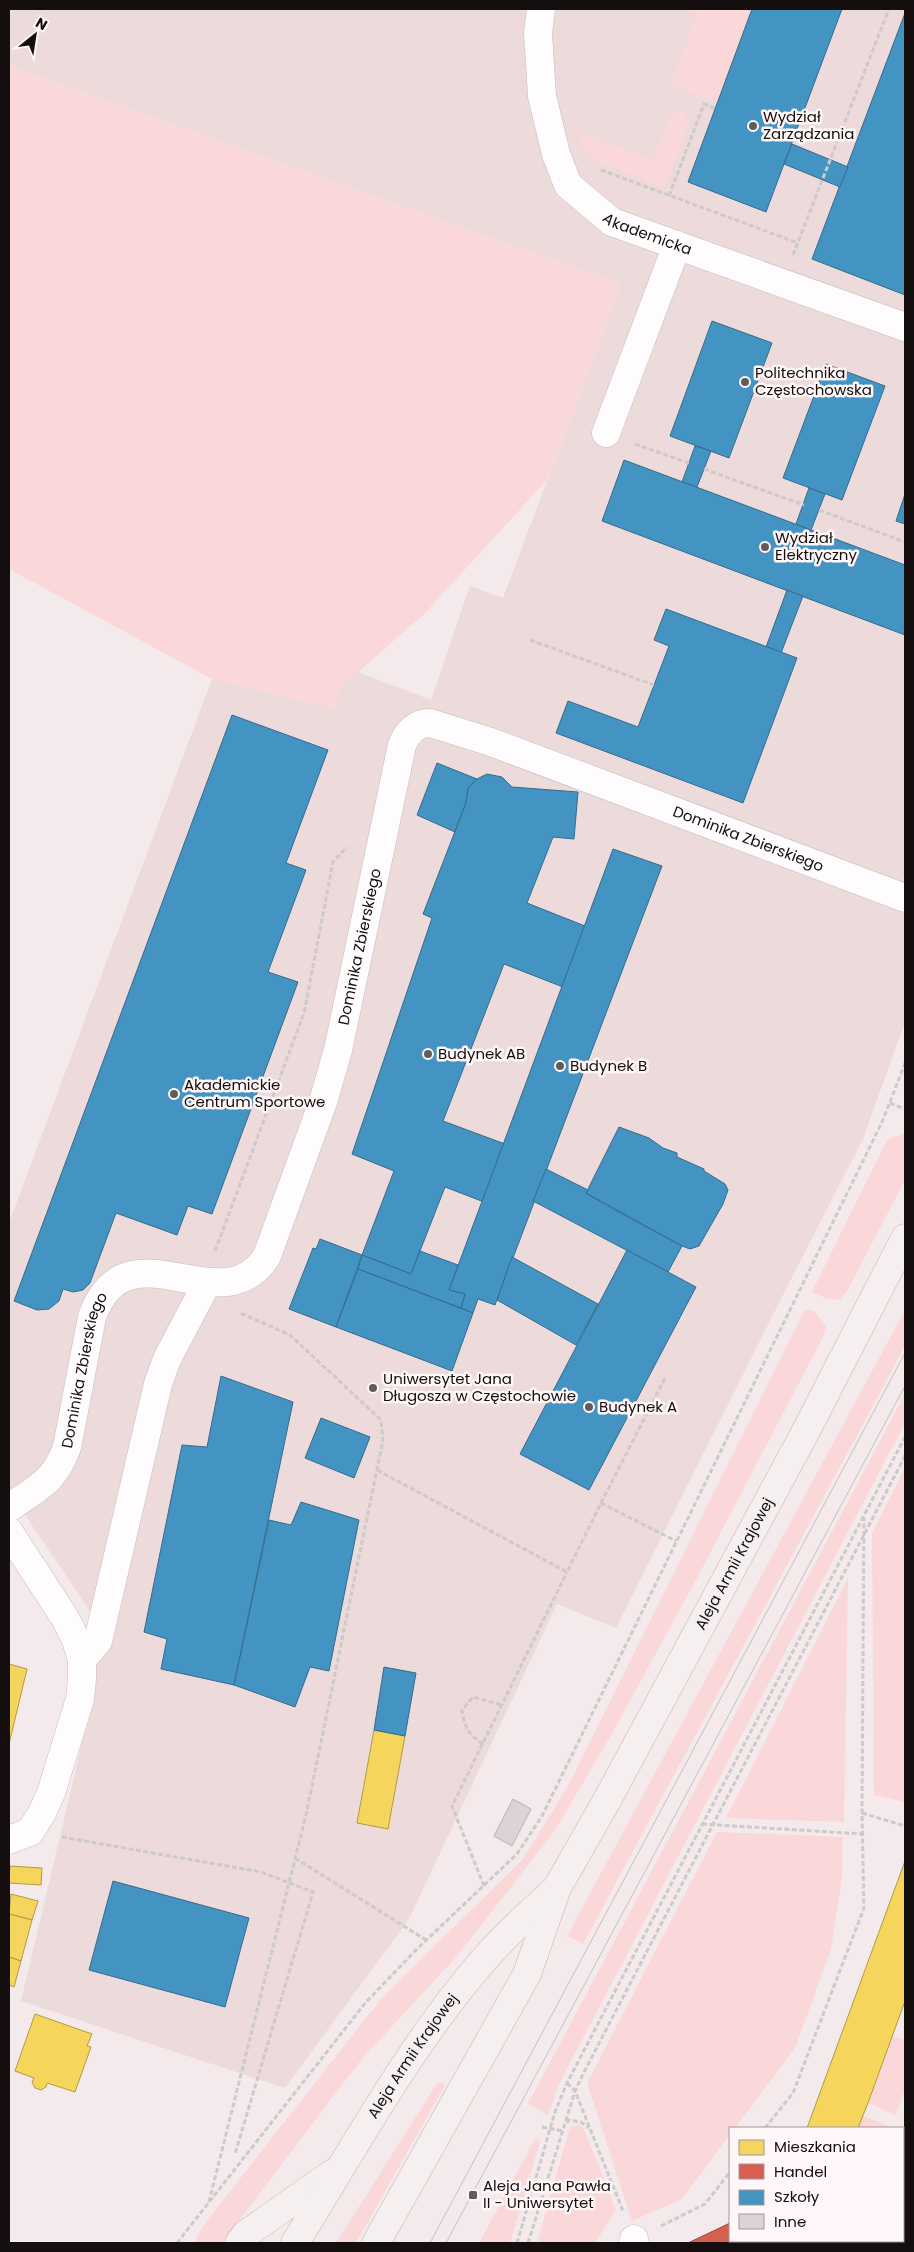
<svg xmlns="http://www.w3.org/2000/svg" width="914" height="2252" font-family="Poppins,sans-serif">
<style>
.built{fill:#eddada}
.green{fill:#fad7d9}
.homes{fill:#f6d55c;stroke:#b29945}
.shops{fill:#d6604d;stroke:#9c473a}
.schools{fill:#4393c3;stroke:#356b8d}
.building{fill:#dcd3d4;stroke:#b8b0b1}
.lines{fill:none;stroke-linecap:round;stroke-linejoin:round}
.minor-casing{stroke:#c5bcbd;stroke-width:29}
.major-casing{stroke:#c0b1b2;stroke-width:29}
.path{stroke:#cdcaca;stroke-width:3;stroke-dasharray:5 2.5;stroke-linecap:butt}
.minor{stroke:#fefcfc;stroke-width:28}
.major{stroke:#f6efef;stroke-width:28}
.tram{stroke:#c4c0c0;stroke-width:1}
.poi-dot{fill:#635b5b;stroke:#fef6f7;stroke-width:2}
.labels{text-anchor:middle;stroke-width:5;stroke-linejoin:round;paint-order:stroke}
.poi-label{font-size:15px;fill:#140e0e;stroke:#fef6f7;text-anchor:start}
.street-label{font-size:15px;fill:#140e0e;stroke:#fef6f7}
</style>
<rect width="100%" height="100%" fill="#f5eaeb"/>
<polygon class="built" points="9,9 905,9 905,1022 863,1139 788,1285 616,1628 557,1604 409,1919 285,2088 21,2001 88,1718 91,1613 9,1491 9,1223 212,679 335,708 339,689 358,672 431,700 470,586 503,598 621,284 9,66"/>
<g class="green">
<polygon points="686,9 752,9 717,101 670,86 696,15"/>
<polygon points="9,66 621,284 547,480 424,614 339,689 335,708 212,679 9,569"/>
<polygon points="673,109 687,115 685,119 690,122 665,187 592,160 586,154 577,131 653,160"/>
<polygon points="905,1133 905,1180 847,1291 839,1300 825,1298 812,1292 887,1140"/>
<polygon points="805,1309 814,1311 826,1326 824,1335 696,1580 610,1737 554,1832 457,1956 361,2060 222,2243 198,2243 196,2237 209,2218 381,1999 523,1859 568,1786"/>
<polygon points="905,1310 905,1346 583,1944 567,1936"/>
<polygon points="905,1394 905,1423 558,2086 548,2115 528,2104"/>
<polygon points="905,1468 905,1802 874,1795 872,1533"/>
<polygon points="848,1578 844,1822 726,1818"/>
<polygon points="717,1832 843,1837 842,1878 831,1949 795,2048 735,2128 730,2128 730,2134 682,2199 632,2221 587,2083"/>
<polygon points="892,2036 905,2040 905,2089 896,2115 868,2103"/>
<polygon points="438,2082 445,2085 356,2243 336,2243"/>
<polygon points="863,2116 892,2127 891,2128 858,2128"/>
<polygon points="578,2124 584,2129 616,2210 595,2243 537,2243 570,2127"/>
<polygon points="535,2139 540,2142 510,2243 479,2243"/>
</g>
<g class="homes">
<polygon points="9,1664 27,1669 9,1744"/>
<polygon points="374,1730 405,1736 388,1829 357,1823"/>
<polygon points="905,1861 905,2001 868,2103 858,2128 807,2128"/>
<polygon points="10,1866 42,1868 41,1885 9,1883"/>
<polygon points="11,1894 38,1901 32,1920 9,1914"/>
<polygon points="9,1914 32,1920 21,1961 9,1957"/>
<polygon points="9,1957 21,1961 14,1987 9,1985"/>
<polygon points="35,2014 92,2034 87,2046 91,2047 75,2092 47,2083 46,2087 41,2090 35,2088 32,2082 34,2078 15,2071"/>
</g>
<polygon class="shops" points="730,2223 730,2241 785,2241 786,2243 688,2243"/>
<g class="schools">
<polygon points="752,9 842,9 766,212 688,182"/>
<polygon points="905,13 905,295 812,259"/>
<polygon points="792,144 848,167 840,187 784,164"/>
<polygon points="712,321 772,343 729,458 670,436"/>
<polygon points="826,364 885,386 842,500 783,478"/>
<polygon points="695,446 711,451 697,487 682,482"/>
<polygon points="624,460 905,565 905,635 602,521"/>
<polygon points="809,488 825,494 811,530 796,524"/>
<polygon points="905,494 905,524 896,521"/>
<polygon points="787,590 803,596 781,653 766,647"/>
<polygon points="666,609 797,658 743,803 556,733 568,701 638,727 669,646 654,640"/>
<polygon points="232,715 328,750 286,863 306,870 268,972 298,982 212,1214 188,1206 177,1235 116,1213 90,1283 83,1290 73,1292 63,1289 59,1301 49,1309 37,1310 14,1301"/>
<polygon points="437,763 477,779 468,788 466,803 455,832 417,815"/>
<polygon points="487,774 502,777 512,787 578,792 574,839 553,837 527,903 585,926 563,987 504,964 443,1121 505,1144 484,1202 445,1187 411,1274 362,1255 394,1171 352,1154 432,918 423,914 466,803 468,788 477,779"/>
<polygon points="613,849 662,866 495,1305 478,1299 473,1313 461,1308 465,1294 449,1290"/>
<polygon points="619,1127 649,1138 663,1148 677,1153 677,1157 704,1169 704,1171 725,1184 728,1190 723,1204 699,1246 690,1249 682,1246 586,1193"/>
<polygon points="546,1169 588,1190 586,1193 604,1204 682,1246 668,1272 533,1201"/>
<polygon points="320,1239 362,1255 336,1327 289,1309 313,1248 316,1249"/>
<polygon points="627,1250 696,1287 589,1490 520,1454"/>
<polygon points="420,1251 458,1265 449,1290 465,1294 461,1308 358,1269 362,1255 411,1274"/>
<polygon points="512,1257 598,1304 576,1345 497,1300"/>
<polygon points="358,1269 473,1313 452,1371 336,1327"/>
<polygon points="221,1376 293,1402 234,1685 161,1669 167,1639 144,1632 182,1445 207,1447"/>
<polygon points="321,1418 370,1437 354,1478 305,1458"/>
<polygon points="301,1502 359,1520 329,1671 310,1667 295,1707 234,1685 269,1520 291,1525"/>
<polygon points="384,1667 416,1673 405,1736 374,1730"/>
<polygon points="113,1881 249,1918 225,2007 89,1970"/>
</g>
<polygon class="building" points="513,1799 531,1809 512,1846 494,1836"/>
<g class="lines">
<g class="minor-casing">
<g id="minor">
<path id="s1" d="M541 9 538 33 542 96 556 154 568 185 612 222 905 327"/>
<polyline points="606,433 677,245"/>
<path id="s2" d="M9 1508C38 1487 54 1483 67 1447L92 1317C127 1219 222 1328 267 1256L323 1102 338 1050 402 745C407 732 416 723 430 723L491 742 905 898"/>
<polyline points="9,1532 65,1618 76,1640 82,1660 82,1679 80,1699 51,1793 42,1813 30,1832 9,1840"/>
<polyline points="82,1660 98,1641 158,1384 167,1359 207,1283"/>
<polyline points="903,2190 905,2182"/>
<polyline points="633,2243 634,2239"/>
<polyline points="884,2243 885,2241"/>
</g>
</g>
<g class="major-casing">
<g id="major">
<polyline points="239,2243 246,2234 333,2173"/>
<path id="s3" d="M295 2243C354 2148 415 2036 490 1953 510 1930 534 1910 556 1889"/>
<path id="s4" d="M376 2243 527 1974 557 1888 606 1802 807 1429 905 1238"/>
</g>
</g>
<g class="path">
<polyline points="601,170 798,243"/>
<polyline points="669,196 704,104 714,108"/>
<polyline points="793,255 889,9"/>
<polyline points="635,444 689,463"/>
<polyline points="704,469 804,505"/>
<polyline points="819,510 905,542"/>
<polyline points="530,640 654,685"/>
<polyline points="890,1103 905,1109"/>
<polyline points="215,1251 304,1013 333,862 347,847"/>
<polyline points="377,1470 567,1572 601,1503 676,1541"/>
<polyline points="601,1503 666,1376"/>
<path d="M483 1744C469 1735 464 1727 462 1710L473 1697 502 1705"/>
<polyline points="862,1813 905,1826"/>
<polyline points="702,1824 863,1834"/>
<polyline points="62,1837 261,1872 313,1892 235,2154"/>
<polyline points="295,1858 426,1940"/>
<polyline points="484,1886 452,1806 567,1572"/>
<polyline points="567,2083 575,2091 623,2211"/>
<polyline points="567,2123 569,2120 581,2122 589,2128"/>
<polyline points="542,2127 563,2131"/>
<polyline points="765,2128 793,2093 864,1908 862,1813 864,1517"/>
<polyline points="209,2202 306,1815 383,1440 381,1420 290,1335 238,1312"/>
<polyline points="661,2226 705,2204 730,2172"/>
<polyline points="829,2241 830,2243"/>
<polyline points="177,2243 366,2002 419,1947 517,1854 542,1816 883,1120 905,1063"/>
<polyline points="517,2243 555,2112 567,2083 905,1437"/>
<polyline points="528,2243 575,2091 583,2074 905,1456"/>
</g>
<use href="#minor" class="minor"/>
<use href="#major" class="major"/>
<g class="tram">
<polyline points="430,2243 905,1353"/>
<polyline points="446,2243 905,1386"/>
</g>
</g>
<g class="poi-dot">
<circle cx="753" cy="126" r="5"/>
<circle cx="745" cy="382" r="5"/>
<circle cx="765" cy="547" r="5"/>
<circle cx="428" cy="1054" r="5"/>
<circle cx="560" cy="1066" r="5"/>
<circle cx="174" cy="1094" r="5"/>
<circle cx="373" cy="1388" r="5"/>
<circle cx="589" cy="1407" r="5"/>
<rect x="468" y="2190" width="10" height="10" rx="2.5"/>
</g>
<g class="labels">
<g class="poi-label">
<text x="763" y="122">Wydział<tspan x="763" dy="17">Zarządzania</tspan></text>
<text x="755" y="378">Politechnika<tspan x="755" dy="17">Częstochowska</tspan></text>
<text x="775" y="543">Wydział<tspan x="775" dy="17">Elektryczny</tspan></text>
<text x="438" y="1059">Budynek AB</text>
<text x="570" y="1071">Budynek B</text>
<text x="184" y="1090">Akademickie<tspan x="184" dy="17">Centrum Sportowe</tspan></text>
<text x="383" y="1384">Uniwersytet Jana<tspan x="383" dy="17">Długosza w Częstochowie</tspan></text>
<text x="599" y="1412">Budynek A</text>
<text x="483" y="2191">Aleja Jana Pawła<tspan x="483" dy="17">II - Uniwersytet</tspan></text>
</g>
<g class="street-label">
<text dy="5" stroke="none"><textPath href="#s1" startOffset="275">Akademicka</textPath></text>
<text dy="5" stroke="none"><textPath href="#s2" startOffset="1331">Dominika Zbierskiego</textPath></text>
<text dy="5" stroke="none"><textPath href="#s2" startOffset="748">Dominika Zbierskiego</textPath></text>
<text dy="5" stroke="none"><textPath href="#s2" startOffset="165">Dominika Zbierskiego</textPath></text>
<text dy="5" stroke="none"><textPath href="#s4" startOffset="769">Aleja Armii Krajowej</textPath></text>
<text dy="5" stroke="none"><textPath href="#s3" startOffset="221">Aleja Armii Krajowej</textPath></text>
</g>
</g>
<rect width="914" height="2252" fill="none" stroke="#140e0e" stroke-width="20"/>
<rect x="729" y="2127" width="175" height="115" fill="#fef6f7" stroke="#a0999a"/>
<rect x="739" y="2140" width="25" height="15" fill="#f6d55c" stroke="#a0999a"/>
<text x="774" y="2152" font-size="15" fill="#140e0e">Mieszkania</text>
<rect x="739" y="2164" width="25" height="15" fill="#d6604d" stroke="#a0999a"/>
<text x="774" y="2177" font-size="15" fill="#140e0e">Handel</text>
<rect x="739" y="2190" width="25" height="15" fill="#4393c3" stroke="#a0999a"/>
<text x="774" y="2202" font-size="15" fill="#140e0e">Szkoły</text>
<rect x="739" y="2214" width="25" height="15" fill="#dcd3d4" stroke="#a0999a"/>
<text x="774" y="2227" font-size="15" fill="#140e0e">Inne</text>
<g transform="translate(35 35) rotate(30)" stroke="#fef6f7" stroke-width="4" paint-order="stroke">
<path d="M0-4L9 19L0 12L-9 19Z" fill="#140e0e"/>
<text y="-8" font-size="14" font-weight="bold" text-anchor="middle" fill="#140e0e">N</text>
</g>
</svg>
